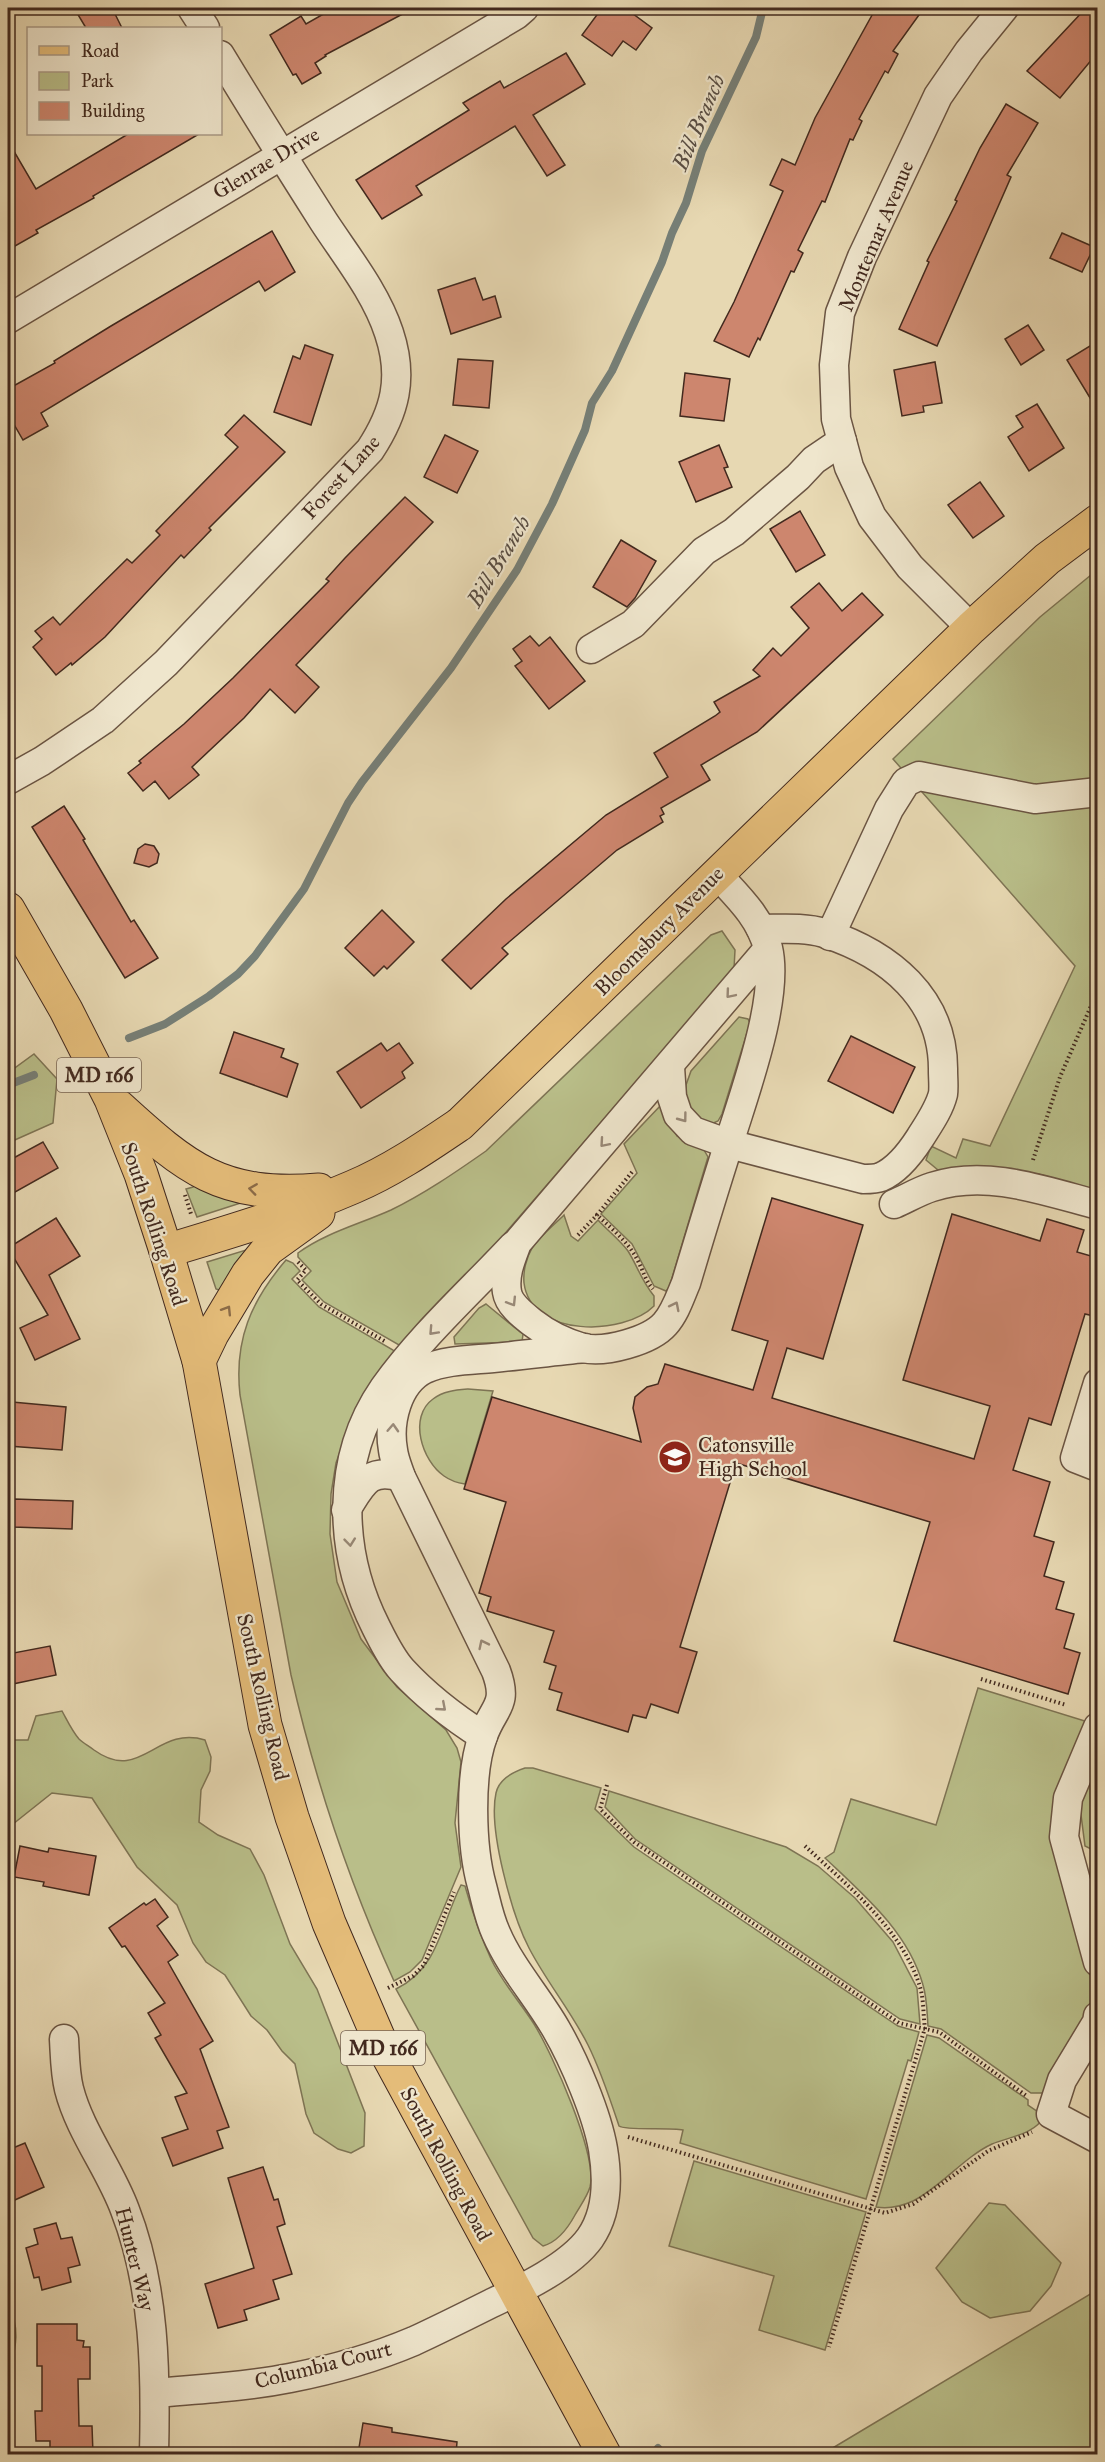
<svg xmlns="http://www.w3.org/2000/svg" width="1105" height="2462" font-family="'IM FELL Great Primer',serif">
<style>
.green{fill:#b9be89;stroke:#7e7454;stroke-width:1.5}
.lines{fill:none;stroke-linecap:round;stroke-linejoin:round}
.stream{stroke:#767f77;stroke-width:8}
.building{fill:#cd866e;stroke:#42291e;stroke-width:1.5}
.minor-casing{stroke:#6b5543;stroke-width:31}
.major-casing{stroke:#42291e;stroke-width:35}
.path{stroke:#42291e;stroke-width:4;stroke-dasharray:1.5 3;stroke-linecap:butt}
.minor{stroke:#efe6cd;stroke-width:28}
.major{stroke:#e4bc79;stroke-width:33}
.oneway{stroke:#988876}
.oneway2{stroke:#8b6b47}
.labels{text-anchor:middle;stroke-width:4.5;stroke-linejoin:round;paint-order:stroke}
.shield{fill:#efe6cd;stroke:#766252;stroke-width:1.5}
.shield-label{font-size:20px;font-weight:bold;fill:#42291e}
.street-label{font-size:21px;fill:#42291e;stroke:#efe6cd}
.poi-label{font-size:21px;fill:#42291e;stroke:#efe6cd;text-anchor:start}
.water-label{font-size:22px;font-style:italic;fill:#584d43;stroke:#efe6cd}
</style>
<rect width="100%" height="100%" fill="#e7d8b2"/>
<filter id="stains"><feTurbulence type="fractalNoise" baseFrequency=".00333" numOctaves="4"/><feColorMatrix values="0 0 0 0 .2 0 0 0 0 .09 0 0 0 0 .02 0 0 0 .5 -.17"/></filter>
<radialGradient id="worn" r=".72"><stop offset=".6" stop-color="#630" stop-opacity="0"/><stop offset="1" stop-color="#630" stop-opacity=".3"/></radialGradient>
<g class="green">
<polygon points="1097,570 1097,1190 1038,1174 1002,1172 944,1175 926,1160 931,1146 956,1158 963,1139 990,1146 1075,966 893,759 1040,617"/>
<path d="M722 931 735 950 734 969 410 1343 399 1345 324 1302 302 1280 311 1271 298 1257V1253C325 1233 360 1224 391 1210 424 1194 456 1172 486 1151L711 935Z"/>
<polygon points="739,1017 748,1019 750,1023 722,1114 718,1121 707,1126 686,1108 686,1085 691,1071"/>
<polygon points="34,1054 57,1079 53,1123 8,1143 8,1073"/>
<polygon points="661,1105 677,1136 704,1150 708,1157 669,1288 666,1291 654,1286 632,1244 601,1214 637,1173 624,1144"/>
<polygon points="197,1183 247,1201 197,1217 186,1189 193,1187"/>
<path d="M564 1215 571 1236 578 1241 598 1220C607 1230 620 1240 628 1251 638 1267 641 1280 654 1296V1306C624 1336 531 1338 524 1283 523 1272 526 1258 532 1248 540 1236 554 1225 564 1215Z"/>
<polygon points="256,1247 225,1292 216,1289 207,1262"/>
<path d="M286 1260 293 1263 300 1271 292 1279 319 1307 393 1350 397 1357 348 1430 336 1463 331 1494 330 1534 337 1582 361 1639 397 1687 446 1730 457 1748 461 1762 455 1823 461 1867 422 1960 410 1972 394 1981C349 1882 315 1780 291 1675L240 1395C234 1340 251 1301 286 1260Z"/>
<polygon points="486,1304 520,1332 523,1334 522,1342 455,1344 454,1337 479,1308"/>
<path d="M468 1389 493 1391 465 1484C458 1483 451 1481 444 1476 422 1461 408 1417 433 1399 443 1391 456 1390 468 1389Z"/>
<path d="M978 1688 1088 1722 1062 1790 1087 1954 1095 1994 1092 2009 1043 2093H1031L941 2029 928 2026C927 2013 927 1998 923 1985 908 1932 864 1895 825 1858L834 1852 851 1799 936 1825Z"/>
<path d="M62 1711C67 1720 72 1731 79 1739 83 1743 89 1746 94 1750 141 1784 156 1725 205 1740L211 1757 210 1771 201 1790 199 1822 218 1835 250 1849 264 1875 290 1944 317 1989 365 2113 364 2146 351 2153 338 2149 314 2133 306 2114 295 2064 282 2051 267 2030 251 2016 225 1975 206 1962 193 1943 177 1905 137 1867 92 1798 52 1793 8 1828V1740H28L36 1716Z"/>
<polygon points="1097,1763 1097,1852 1085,1846 1080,1807"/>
<path d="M525 1768H533L601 1788 595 1809 634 1847 898 2026 919 2032 911 2061 908 2060 866 2199 680 2143 683 2130C669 2127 626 2131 619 2126 610 2099 601 2071 588 2045 571 2011 546 1981 529 1948 512 1915 488 1829 496 1793 499 1779 513 1772 525 1768Z"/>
<polygon points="609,1791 786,1847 818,1866 855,1898 893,1942 917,1988 920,2024 900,2019 635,1839 605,1807"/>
<path d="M461 1885 465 1886C472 1911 480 1935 491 1959 502 1982 520 2002 534 2024 552 2053 598 2155 590 2187 587 2197 580 2206 575 2215 568 2228 557 2242 543 2246L533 2238 396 1989C439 1968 441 1924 461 1885Z"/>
<path d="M927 2035 939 2038 1028 2100V2105L1044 2116C1036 2134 1009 2137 992 2144 964 2157 941 2187 913 2201 902 2206 888 2209 876 2207Z"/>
<polygon points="694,2161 866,2212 825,2350 759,2330 774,2276 669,2246"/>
<polygon points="989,2203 1005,2205 1061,2263 1051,2286 1030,2311 990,2318 962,2302 936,2268"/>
<polygon points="1097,2290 1097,2454 828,2454 826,2452"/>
<path d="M8 2307C23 2329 13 2356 8 2380Z"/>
</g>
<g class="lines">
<g class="stream">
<polyline points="129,1038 165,1024 209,996 238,974 255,956 304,889 348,803 362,782 451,668 517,570 552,504 585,430 592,403 612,371 662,262 672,233 686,203 702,151 756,37 763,8"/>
<polyline points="8,1085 34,1075"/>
<polyline points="658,2448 663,2454"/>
</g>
</g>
<g class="building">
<polygon points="74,8 112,8 122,28 86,28"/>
<polygon points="334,8 414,8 325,55 326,56 315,63 321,73 302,84 296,74 293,75 270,35 301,16 306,24"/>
<polygon points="602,8 625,8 652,28 636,50 623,41 612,56 582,35"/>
<polygon points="876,8 924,8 893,51 898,54 888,73 885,71 859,119 862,121 853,140 850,139 825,202 822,201 798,250 803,253 794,272 791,271 760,340 758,338 749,357 714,341 734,302 783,191 770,185 782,159 795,165 815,118"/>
<polygon points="1086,8 1098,8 1098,52 1060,98 1027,71"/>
<polygon points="566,53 585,84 533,115 565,165 547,176 515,126 416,186 422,195 382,219 356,180 469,110 463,103 500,81 504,88"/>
<polygon points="1006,104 1038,123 1007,175 1011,177 937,346 899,329 929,262 927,261 957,201 955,200 980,148"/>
<polygon points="128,134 199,134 93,196 94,198 36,230 38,233 8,250 8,141 36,189"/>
<polygon points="272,231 295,272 265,291 259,281 41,413 48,426 23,440 8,414 8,389 55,363 54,361 111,326"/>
<polygon points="1062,233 1094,247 1082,272 1050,258"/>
<polygon points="475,278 483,300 495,296 501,317 451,334 438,290"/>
<polygon points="1028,325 1044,350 1021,365 1005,339"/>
<polygon points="1098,341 1098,411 1067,360"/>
<polygon points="305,345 333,355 311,425 274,412 293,356 300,359"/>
<polygon points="458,359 493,361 489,408 453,405"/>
<polygon points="935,362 942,403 923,406 924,412 902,416 894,370"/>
<polygon points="685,373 730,379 724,421 680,416"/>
<polygon points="1037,404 1064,448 1029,471 1008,437 1023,427 1016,416"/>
<polygon points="244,415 285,452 209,528 211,530 184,558 181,555 105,637 72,665 71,663 56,675 33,647 42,639 35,631 53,617 60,625 127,559 132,563 160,535 156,531 238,447 225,435"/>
<polygon points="445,435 478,451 457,493 424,477"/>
<polygon points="719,445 728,467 724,468 732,487 696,502 679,462"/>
<polygon points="980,482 1004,516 973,538 948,505"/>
<polygon points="405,497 433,522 296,665 319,687 295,713 270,689 244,718 192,767 199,775 169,799 155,781 143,791 128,773 141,763 139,761 184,724 233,678 329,581 326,579 345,558"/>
<polygon points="800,511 825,555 796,572 770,529"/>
<polygon points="621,540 656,561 635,598 627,607 593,587"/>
<polygon points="819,583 842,611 862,593 883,615 757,732 701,765 710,780 661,808 664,814 660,816 663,822 617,850 502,948 508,954 471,989 442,960 506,899 606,815 668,777 654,753 715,716 720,712 714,702 760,676 753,670 773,648 781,656 809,628 791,607"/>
<polygon points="530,636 539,646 550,637 585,681 549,709 515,666 522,661 513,649"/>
<polygon points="64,806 85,839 83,840 131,922 134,920 158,958 125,978 32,827"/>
<polygon points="145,844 154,846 159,854 157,863 149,867 134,863 138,849"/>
<polygon points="382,910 414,942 387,969 384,966 374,976 345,948"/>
<polygon points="234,1032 284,1049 281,1057 298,1064 287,1097 220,1073"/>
<polygon points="851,1036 915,1067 893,1113 828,1081"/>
<polygon points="381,1043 387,1051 399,1043 413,1063 402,1072 405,1078 361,1108 337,1072"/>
<polygon points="43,1142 58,1168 8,1196 8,1161"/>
<polygon points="772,1198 863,1225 823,1359 787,1348 772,1398 974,1459 990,1406 903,1380 952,1214 1040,1241 1047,1219 1084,1230 1077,1252 1098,1258 1098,1270 1091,1291 1098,1293 1098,1317 1085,1314 1051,1425 1029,1418 1013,1470 1050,1482 1034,1536 1054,1542 1044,1576 1064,1582 1056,1609 1074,1614 1064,1648 1080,1653 1068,1694 894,1641 930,1522 736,1463 680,1647 697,1652 678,1713 651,1704 646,1718 633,1715 628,1732 557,1710 562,1693 549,1689 556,1666 544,1662 554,1631 487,1611 491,1597 479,1593 506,1502 464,1489 492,1397 641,1442 633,1408 635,1397 647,1387 658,1384 665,1364 753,1390 768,1341 732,1330"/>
<polygon points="56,1218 80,1256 49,1275 80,1339 35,1360 20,1328 48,1315 8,1248"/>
<polygon points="12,1402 66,1407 62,1450 8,1446"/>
<polygon points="14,1499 73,1501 72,1529 13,1527"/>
<polygon points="50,1646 56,1675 8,1685 8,1654"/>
<polygon points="20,1846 48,1852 49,1848 96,1856 89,1895 43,1886 44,1882 14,1877"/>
<polygon points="155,1899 168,1917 157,1926 178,1955 168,1962 213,2041 200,2049 229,2127 217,2131 223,2148 173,2166 162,2138 188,2129 175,2097 187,2093 155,2038 161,2035 148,2013 165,2003 125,1946 122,1947 109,1928 144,1903 146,1905"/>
<polygon points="25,2143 44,2187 8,2203 8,2150"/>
<polygon points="263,2167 274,2200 278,2199 285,2224 277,2227 292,2274 273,2280 279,2299 244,2310 247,2320 218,2328 205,2284 254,2268 228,2178"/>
<polygon points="56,2223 61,2239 72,2237 80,2265 68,2268 71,2282 42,2290 39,2277 34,2278 26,2248 38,2244 34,2229"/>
<polygon points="37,2324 77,2324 77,2340 84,2341 83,2347 90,2347 90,2379 78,2379 79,2426 92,2426 93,2454 50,2454 50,2441 36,2441 35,2411 42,2411 42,2366 37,2366"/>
<polygon points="363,2423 392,2428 392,2432 457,2442 456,2454 358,2454"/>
</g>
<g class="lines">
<g class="minor-casing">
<g id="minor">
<polyline points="192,8 205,28"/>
<polyline points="8,319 516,15 524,8"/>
<polyline points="971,628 910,567 872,517 849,467 836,419 834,365 840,313 862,257 938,96 969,51 1004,8"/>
<polyline points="591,649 633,624 704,551 734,532 798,477 814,460 842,441"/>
<path d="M8 780 42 761 103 720 166 663 370 450C395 412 404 378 389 333 376 293 347 257 324 222 289 167 254 111 220 55"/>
<path d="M717 874C738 897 760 917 768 948 780 998 744 1094 729 1143 714 1190 700 1236 686 1283 680 1297 675 1313 665 1324 650 1341 605 1353 583 1348 566 1343 547 1334 533 1323 523 1315 509 1305 507 1292 504 1275 511 1259 517 1243L768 949"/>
<polyline points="830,936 889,809 906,782 919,776 1035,799 1098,792"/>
<path d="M670 1067 672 1097 678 1115 693 1131 729 1144 863 1179C869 1179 876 1179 881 1177 897 1170 911 1152 920 1138 928 1125 939 1110 943 1094 944 1087 943 1078 943 1071 944 998 889 954 824 933 805 927 781 929 761 929"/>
<path d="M894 1204C906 1199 919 1191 932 1187 987 1169 1045 1191 1098 1205"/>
<polyline points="1098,1383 1075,1458 1098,1467"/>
<path d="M346 1510C362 1485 368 1467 401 1477"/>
<polyline points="1098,1727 1068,1798 1064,1837 1098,1962"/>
<path d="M483 1736C453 1717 426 1696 402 1670 391 1658 383 1641 376 1627 338 1552 335 1459 384 1388 421 1336 470 1292 513 1246"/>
<polyline points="1098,2016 1097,2022 1062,2080 1051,2114 1098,2139"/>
<path d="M64 2039C65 2056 65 2073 69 2089 80 2132 110 2169 125 2210 155 2287 156 2373 154 2454"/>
<path d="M155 2393C200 2389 245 2387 290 2378 331 2370 374 2358 414 2341 440 2329 466 2316 492 2303 522 2289 570 2266 590 2238 608 2212 608 2179 603 2149 597 2114 574 2060 556 2029 537 1996 511 1968 496 1933 489 1918 486 1901 482 1886 471 1847 469 1774 483 1736 493 1707 509 1706 496 1671L401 1477C398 1468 394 1459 393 1450 388 1422 397 1383 425 1369 445 1360 471 1360 493 1358 524 1355 554 1351 585 1348"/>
</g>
</g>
<g class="major-casing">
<g id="major">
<polyline points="8,909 66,1010 111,1099 141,1174 166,1251 199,1361 265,1725 292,1817 329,1923 379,2039 604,2454"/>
<path d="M118 1106C187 1169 221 1198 319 1190"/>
<path d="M166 1251C229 1232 293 1213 353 1187 391 1171 426 1147 460 1124L971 628 1047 559 1098 521"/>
<polyline points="199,1361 212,1334 248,1274 268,1249 318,1213"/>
</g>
</g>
<g class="path">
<polyline points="1033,1160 1060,1077 1098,990"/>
<path d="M632 1172 597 1215C611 1228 628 1242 637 1259 643 1270 645 1280 653 1289"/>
<polyline points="185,1195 191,1214"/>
<polyline points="578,1235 597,1215"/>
<polyline points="298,1262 306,1270 297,1280 321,1304 386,1342"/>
<polyline points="981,1679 1066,1705"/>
<polyline points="607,1785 600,1809 634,1842 899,2023 939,2032 1028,2097"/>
<path d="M805 1846C847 1885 903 1930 920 1987 924 2000 923 2015 925 2028L829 2347"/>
<polyline points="388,1988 413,1976 424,1965 454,1892"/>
<polyline points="628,2137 885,2213 913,2204 988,2151 1032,2132"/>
</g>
<use href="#minor" class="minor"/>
<use href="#major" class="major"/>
</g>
<defs><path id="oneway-chevron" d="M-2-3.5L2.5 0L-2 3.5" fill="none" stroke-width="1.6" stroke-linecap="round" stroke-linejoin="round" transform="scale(1.5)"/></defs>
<g class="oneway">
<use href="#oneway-chevron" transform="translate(730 994) rotate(130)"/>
<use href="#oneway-chevron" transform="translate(683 1118) rotate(53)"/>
<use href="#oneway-chevron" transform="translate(604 1143) rotate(131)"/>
<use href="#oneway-chevron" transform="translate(512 1302) rotate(58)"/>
<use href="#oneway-chevron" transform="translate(675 1306) rotate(-63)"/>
<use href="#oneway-chevron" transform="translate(433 1331) rotate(133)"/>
<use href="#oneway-chevron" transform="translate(393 1428) rotate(-87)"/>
<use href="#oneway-chevron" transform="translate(350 1542) rotate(84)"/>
<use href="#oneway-chevron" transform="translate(483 1644) rotate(-116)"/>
<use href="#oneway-chevron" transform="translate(442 1707) rotate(41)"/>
</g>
<g class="oneway2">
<use href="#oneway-chevron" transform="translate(253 1189) rotate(-172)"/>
<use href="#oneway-chevron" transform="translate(227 1310) rotate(-58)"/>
</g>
<defs>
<g id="school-disc" transform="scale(1.725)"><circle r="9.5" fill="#8f2418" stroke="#efe6cd"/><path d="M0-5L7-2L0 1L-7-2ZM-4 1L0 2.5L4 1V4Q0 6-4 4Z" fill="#fff"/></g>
</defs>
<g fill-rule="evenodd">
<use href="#school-disc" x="675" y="1457"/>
</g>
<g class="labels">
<g class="shield">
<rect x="57" y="1058" width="84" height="34" rx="4.5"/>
<rect x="341" y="2031" width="84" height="34" rx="4.5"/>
</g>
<g class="shield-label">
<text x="99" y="1082">MD 166</text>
<text x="383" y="2055">MD 166</text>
</g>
<g class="street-label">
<text transform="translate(266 163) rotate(-31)" y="7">Glenrae Drive</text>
<text transform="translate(876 236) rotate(-67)" y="7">Montemar Avenue</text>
<text transform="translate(341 477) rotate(-48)" y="7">Forest Lane</text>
<text transform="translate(659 931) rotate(-45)" y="7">Bloomsbury Avenue</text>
<text transform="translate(154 1224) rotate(72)" y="7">South Rolling Road</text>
<text transform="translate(263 1697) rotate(77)" y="7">South Rolling Road</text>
<text transform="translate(446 2164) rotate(62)" y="7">South Rolling Road</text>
<text transform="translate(135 2259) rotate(76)" y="7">Hunter Way</text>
<text transform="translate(323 2365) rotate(-14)" y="7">Columbia Court</text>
</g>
<g class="poi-label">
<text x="698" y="1452">Catonsville<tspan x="698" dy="24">High School</tspan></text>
</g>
<g class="water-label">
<text transform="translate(698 122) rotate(-67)" y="8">Bill Branch</text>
<text transform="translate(498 561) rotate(-59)" y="8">Bill Branch</text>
</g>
</g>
<rect width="1105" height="2462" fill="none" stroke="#e7d8b2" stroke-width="30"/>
<rect x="9" y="9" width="1087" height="2444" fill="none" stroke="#42291e" stroke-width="3"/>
<rect x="15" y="15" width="1075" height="2432" fill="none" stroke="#42291e" stroke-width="1.5"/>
<rect x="27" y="27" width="195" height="108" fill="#efe6cd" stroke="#aa9a87" stroke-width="1.5"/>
<rect x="39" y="46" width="30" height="9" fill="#e4bc79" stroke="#aa9a87" stroke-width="1.5"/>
<text x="81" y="57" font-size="18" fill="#42291e">Road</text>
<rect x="39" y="72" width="30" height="18" fill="#b9be89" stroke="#aa9a87" stroke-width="1.5"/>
<text x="81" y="87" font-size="18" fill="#42291e">Park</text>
<rect x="39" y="102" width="30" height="18" fill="#cd866e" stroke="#aa9a87" stroke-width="1.5"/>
<text x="81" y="117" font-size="18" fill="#42291e">Building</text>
<rect width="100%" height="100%" filter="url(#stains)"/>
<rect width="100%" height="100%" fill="url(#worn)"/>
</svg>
